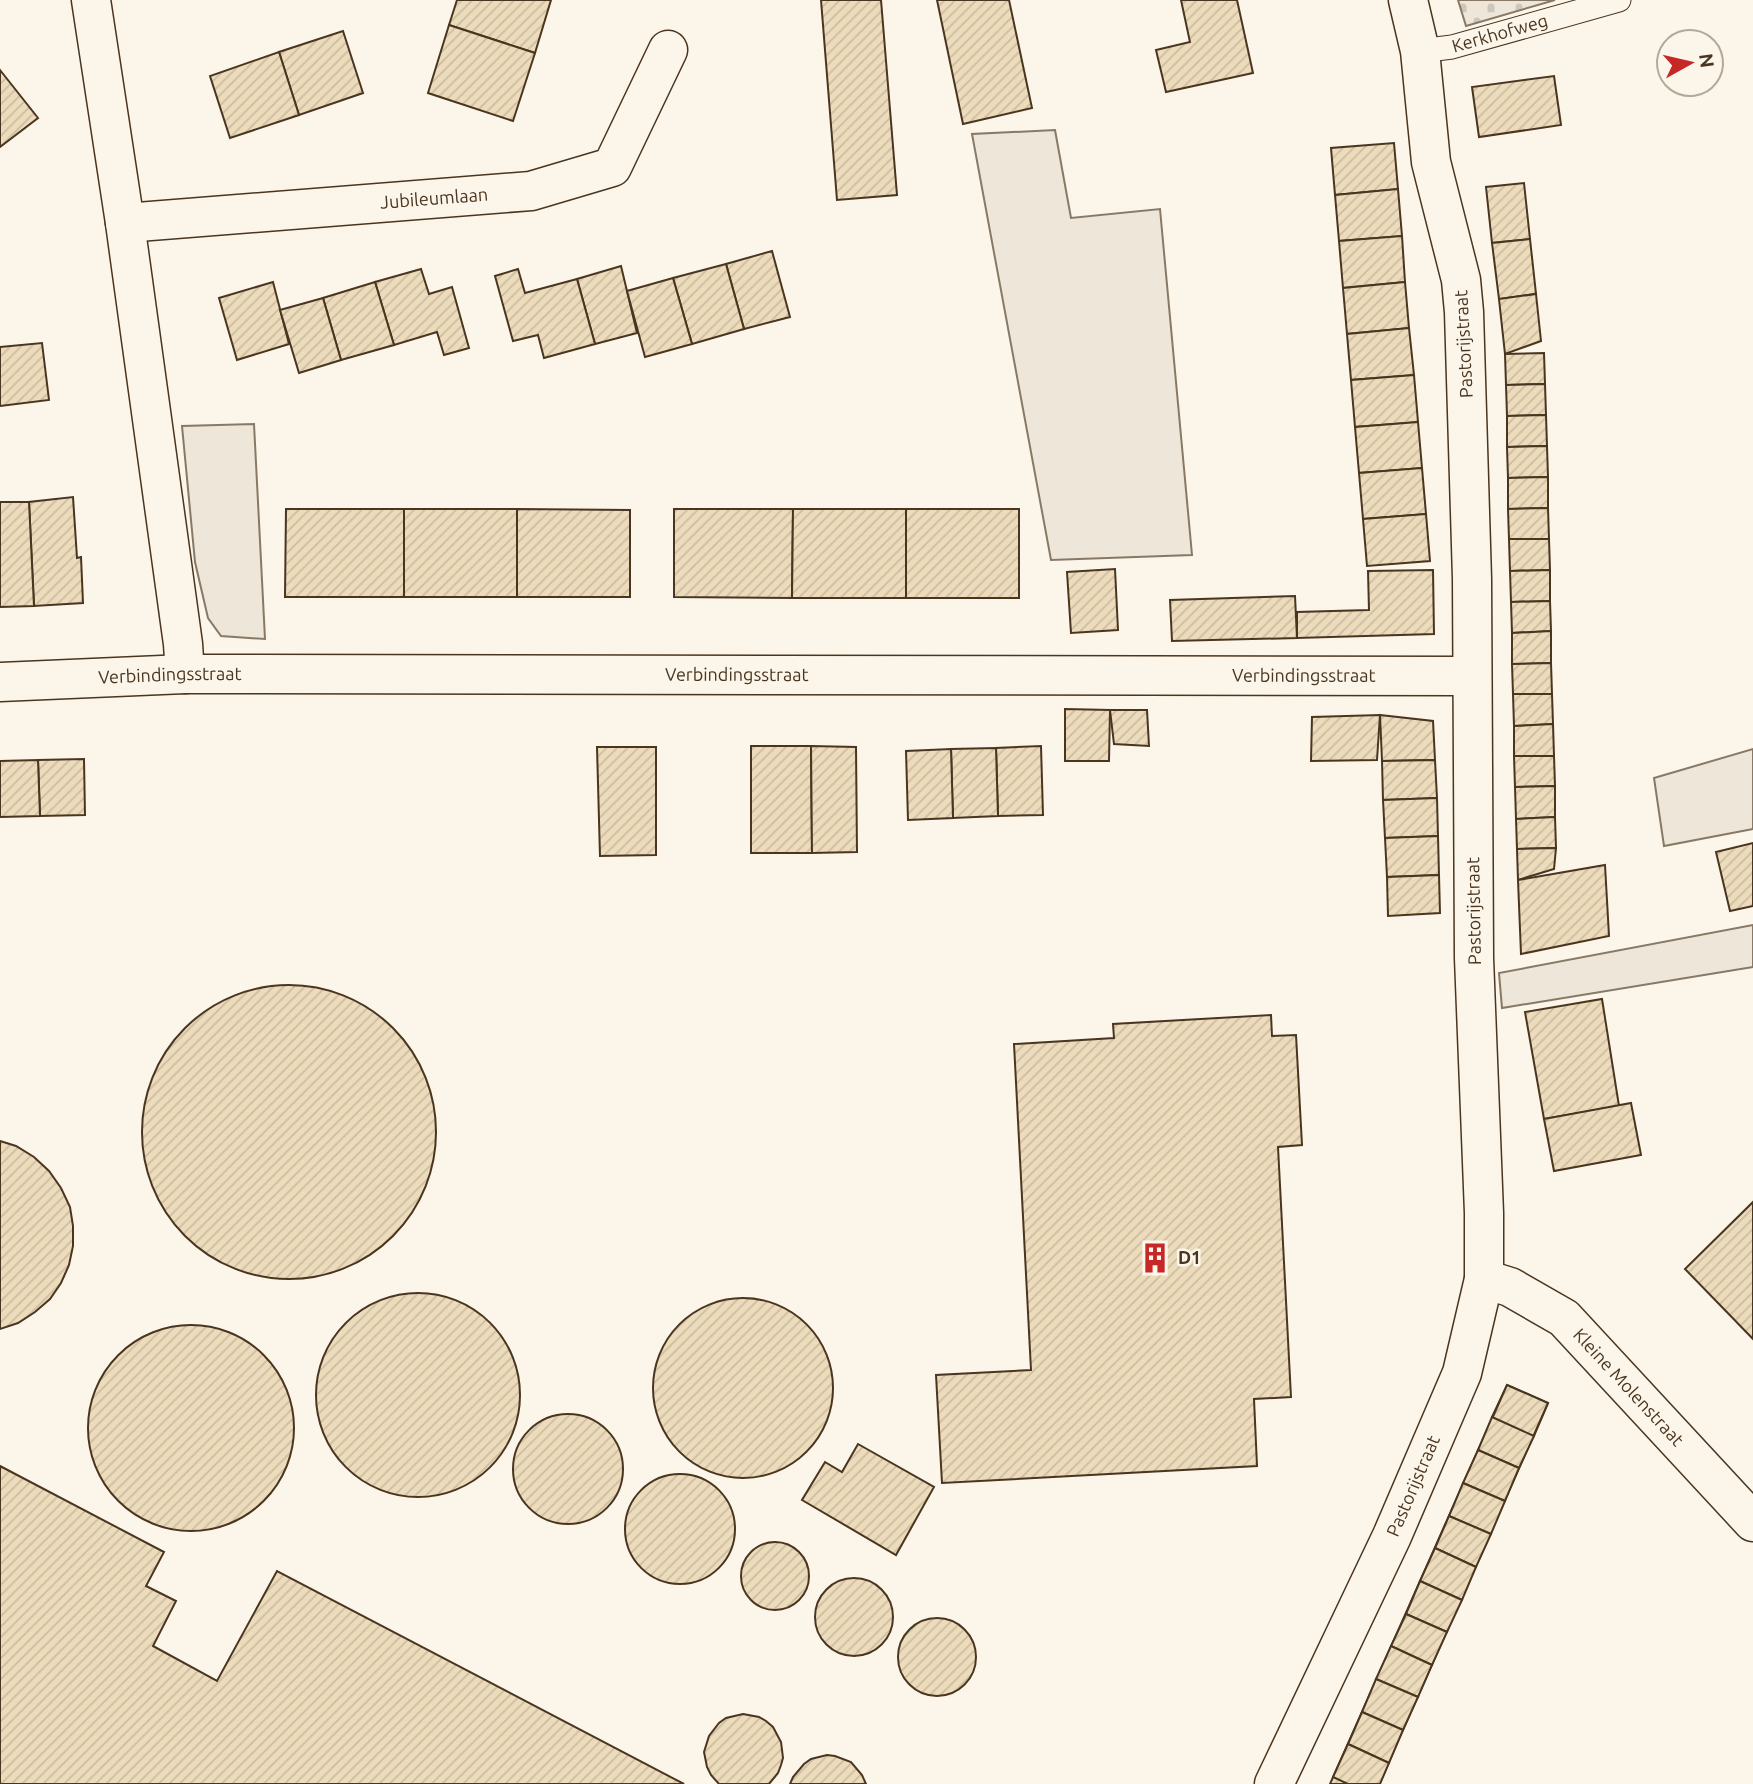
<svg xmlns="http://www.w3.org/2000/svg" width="1753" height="1784" font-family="Ubuntu,sans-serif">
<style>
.green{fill:#ede6d9;stroke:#887966;stroke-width:2}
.cemetery{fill:url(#cemetery-stones);stroke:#887966;stroke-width:2}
.building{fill:url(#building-hatch);stroke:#4a3520;stroke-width:2}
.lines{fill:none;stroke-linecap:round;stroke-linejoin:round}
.service-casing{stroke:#4a3520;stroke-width:25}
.minor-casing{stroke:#4a3520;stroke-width:41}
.service{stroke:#fbf6e9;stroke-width:23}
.minor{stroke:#fbf6e9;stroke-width:38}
.labels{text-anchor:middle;stroke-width:5;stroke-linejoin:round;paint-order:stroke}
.street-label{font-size:18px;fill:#4a3520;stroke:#fbf6e9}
.poi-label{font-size:18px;font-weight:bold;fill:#4a3520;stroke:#fbf6e9;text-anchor:start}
</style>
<defs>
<pattern id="cemetery-stones" width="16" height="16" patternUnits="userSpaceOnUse" patternTransform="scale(1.75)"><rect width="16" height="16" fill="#ede6d9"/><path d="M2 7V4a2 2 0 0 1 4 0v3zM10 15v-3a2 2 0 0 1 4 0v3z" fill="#cdc6ba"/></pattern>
<pattern id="building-hatch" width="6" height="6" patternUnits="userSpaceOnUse" patternTransform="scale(1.75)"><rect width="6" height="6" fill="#ecdcbc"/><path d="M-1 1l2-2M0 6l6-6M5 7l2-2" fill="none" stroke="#ccbda1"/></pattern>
</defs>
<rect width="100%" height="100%" fill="#fbf6e9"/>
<g class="green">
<polygon points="1055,130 1071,218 1160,209 1192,555 1051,560 972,134"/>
<polygon points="254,424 265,639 221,636 208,618 195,562 182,426"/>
<polygon points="1753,749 1753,829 1664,846 1654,778"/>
<polygon points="1753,925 1753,967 1502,1008 1499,973"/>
</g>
<polygon class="cemetery" points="1458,0 1555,0 1466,26"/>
<g class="building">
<polygon points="457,0 551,0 535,53 449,25"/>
<polygon points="821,0 881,0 897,195 837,200"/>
<polygon points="937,0 1009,0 1032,108 963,124"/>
<polygon points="1181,0 1237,0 1253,73 1166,92 1156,50 1190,42"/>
<polygon points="449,25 535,53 513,121 428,93"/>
<polygon points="343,31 363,93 299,115 279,52"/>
<polygon points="279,52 299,115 230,138 210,76"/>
<polygon points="0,70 38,118 0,147"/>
<polygon points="1554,76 1561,125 1479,137 1472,87"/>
<polygon points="1394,143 1398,189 1335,195 1331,148"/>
<polygon points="1524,183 1530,239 1492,243 1486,187"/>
<polygon points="1398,189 1402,236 1339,241 1335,195"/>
<polygon points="1402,236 1405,282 1343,288 1339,241"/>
<polygon points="1530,239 1536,294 1499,299 1492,243"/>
<polygon points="772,251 790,317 744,329 726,264"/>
<polygon points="726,264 744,329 692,344 673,278"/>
<polygon points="621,266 637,333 595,344 577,279"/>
<polygon points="421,269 429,294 452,287 469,348 444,355 437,332 394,345 375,282"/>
<polygon points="518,269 525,293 577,279 595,344 544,358 538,335 513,341 495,276"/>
<polygon points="673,278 692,344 645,357 627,291"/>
<polygon points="273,282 289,344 237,360 219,298"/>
<polygon points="375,282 394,345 341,360 323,298"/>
<polygon points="1405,282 1409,328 1347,334 1343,288"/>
<polygon points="1536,294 1541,341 1505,354 1499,299"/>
<polygon points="323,298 341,360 299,373 280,310"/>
<polygon points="1409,328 1414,375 1351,380 1347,334"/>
<polygon points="42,343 49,400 0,406 0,347"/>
<polygon points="1544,353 1545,384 1506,385 1505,354"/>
<polygon points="1414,375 1418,422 1355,427 1351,380"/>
<polygon points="1545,384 1546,415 1507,416 1506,385"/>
<polygon points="1546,415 1547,446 1507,447 1507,416"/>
<polygon points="1418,422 1422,468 1359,473 1355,427"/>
<polygon points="1547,446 1548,477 1508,478 1507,447"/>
<polygon points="1422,468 1426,514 1363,519 1359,473"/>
<polygon points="1548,477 1548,508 1508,509 1508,478"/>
<polygon points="73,497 77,558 81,557 83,603 34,606 29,502"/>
<polygon points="0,502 29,502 34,606 0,607"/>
<polygon points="1548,508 1549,539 1509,539 1508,509"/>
<polygon points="286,509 404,509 404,597 285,597"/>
<rect x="404" y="509" width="113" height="88"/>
<polygon points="517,509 630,510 630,597 517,597"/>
<polygon points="674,509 793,509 792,598 674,597"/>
<polygon points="793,509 906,509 906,598 792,598"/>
<rect x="906" y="509" width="113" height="89"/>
<polygon points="1426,514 1430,561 1367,566 1363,519"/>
<polygon points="1509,539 1549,539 1550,570 1510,571"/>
<polygon points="1115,569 1118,630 1071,633 1067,572"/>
<polygon points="1433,570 1434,634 1297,638 1297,612 1369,610 1368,571"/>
<polygon points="1550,570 1550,601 1511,602 1510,571"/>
<polygon points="1295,596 1297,638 1172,641 1170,600"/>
<polygon points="1550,601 1551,631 1512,633 1511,602"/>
<polygon points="1551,631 1551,663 1512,664 1512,633"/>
<polygon points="1551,663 1552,694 1513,694 1512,664"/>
<polygon points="1513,694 1552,694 1553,724 1514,726"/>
<polygon points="1065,709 1110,710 1109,761 1065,761"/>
<polygon points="1110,710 1147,710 1149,746 1114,744"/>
<polygon points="1380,715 1433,721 1435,760 1382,761"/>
<polygon points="1380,715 1377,760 1311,761 1312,717"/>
<polygon points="1553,724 1554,756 1514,756 1514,726"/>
<polygon points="751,746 811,746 812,853 751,853"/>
<polygon points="811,746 856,747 857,852 812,853"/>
<polygon points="1041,746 1043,815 998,816 996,748"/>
<polygon points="597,747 656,747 656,855 600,856"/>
<polygon points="996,748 998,816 953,818 951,749"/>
<polygon points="951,749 953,818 908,820 906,751"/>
<polygon points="1514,756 1554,756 1555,786 1515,787"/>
<polygon points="84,759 85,815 40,816 38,760"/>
<polygon points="38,760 40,816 0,817 0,761"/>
<polygon points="1435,760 1437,798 1383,800 1382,761"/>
<polygon points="1555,786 1555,817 1516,819 1515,787"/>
<polygon points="1437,798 1438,836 1385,838 1383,800"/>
<polygon points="1555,817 1556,848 1517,849 1516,819"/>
<polygon points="1438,836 1439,875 1387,877 1385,838"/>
<polygon points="1753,843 1753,906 1730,911 1716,852"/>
<polygon points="1556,848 1554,869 1518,880 1517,849"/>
<polygon points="1605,865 1609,936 1521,954 1518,880"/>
<polygon points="1439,875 1440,913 1388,916 1387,877"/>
<circle cx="289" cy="1132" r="147"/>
<polygon points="1602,999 1619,1106 1544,1119 1525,1012"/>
<polygon points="1271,1015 1272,1036 1296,1035 1302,1145 1278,1147 1291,1397 1254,1399 1257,1466 942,1483 936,1375 1031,1370 1014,1044 1114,1038 1113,1024"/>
<polygon points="1631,1103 1641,1155 1554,1171 1544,1119"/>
<polygon points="0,1141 16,1146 34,1157 49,1171 61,1188 70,1207 73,1226 73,1246 69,1265 61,1283 50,1299 35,1312 18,1323 0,1329"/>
<polygon points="1753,1202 1753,1339 1685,1269"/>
<circle cx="418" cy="1395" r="102"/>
<circle cx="743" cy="1388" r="90"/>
<circle cx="191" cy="1428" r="103"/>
<polygon points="1507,1385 1548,1403 1534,1436 1492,1417"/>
<polygon points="1507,1385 1548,1403 1379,1784 1330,1784"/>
<circle cx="568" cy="1469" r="55"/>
<polygon points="1492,1417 1534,1436 1519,1468 1478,1450"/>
<polygon points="858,1444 934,1487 896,1555 802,1500 825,1462 842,1472"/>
<polygon points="1478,1450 1519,1468 1505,1501 1463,1483"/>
<polygon points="0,1466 164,1552 146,1586 176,1601 153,1646 217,1681 277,1571 684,1784 0,1784"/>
<circle cx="680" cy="1529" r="55"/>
<polygon points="1463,1483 1505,1501 1491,1534 1449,1516"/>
<polygon points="1449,1516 1491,1534 1476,1567 1435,1548"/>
<circle cx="775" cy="1576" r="34"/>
<polygon points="1435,1548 1476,1567 1462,1600 1420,1581"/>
<circle cx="854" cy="1617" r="39"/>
<polygon points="1420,1581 1462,1600 1447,1632 1406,1614"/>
<polygon points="1406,1614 1447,1632 1432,1665 1391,1646"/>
<circle cx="937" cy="1657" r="39"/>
<polygon points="1391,1646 1432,1665 1418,1697 1376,1679"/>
<polygon points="1376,1679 1418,1697 1403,1730 1362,1712"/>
<polygon points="1362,1712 1403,1730 1389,1763 1348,1744"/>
<polygon points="743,1714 759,1717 766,1721 773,1727 781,1742 783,1758 781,1765 778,1773 769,1784 719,1784 711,1775 707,1767 704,1752 709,1736 719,1723 726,1718"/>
<polygon points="1348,1744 1389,1763 1380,1784 1348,1784 1333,1777"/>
<polygon points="827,1755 835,1756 851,1762 862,1775 866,1784 790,1784 793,1777 804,1764 811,1759"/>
</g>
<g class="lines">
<g class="service-casing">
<g id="service">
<path id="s1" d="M1420 51 1452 47 1619 0"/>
</g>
</g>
<g class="minor-casing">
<g id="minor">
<polyline points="91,0 125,223 183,644 185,674"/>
<path id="s2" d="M125 223 531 191 612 167 668 50"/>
<path id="s3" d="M0 682 185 674 1472 676"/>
<path id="s4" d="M1484 1279 1510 1287 1564 1318 1753 1522"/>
<path id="s5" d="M1274 1784 1392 1536 1462 1373 1484 1279V1213L1474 958 1472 579 1464 312 1461 280 1431 162 1420 51 1408 0"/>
</g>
</g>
<use href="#service" class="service"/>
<use href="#minor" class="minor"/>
</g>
<defs>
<g id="building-bare" transform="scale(2.415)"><path d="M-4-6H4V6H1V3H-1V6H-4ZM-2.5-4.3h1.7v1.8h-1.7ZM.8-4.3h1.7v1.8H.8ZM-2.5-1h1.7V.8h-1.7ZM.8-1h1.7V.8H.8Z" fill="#c62828" stroke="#fbf6e9" stroke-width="2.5" paint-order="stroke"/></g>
</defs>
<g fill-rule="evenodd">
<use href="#building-bare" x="1155" y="1258"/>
</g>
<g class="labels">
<g class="street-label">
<text dy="6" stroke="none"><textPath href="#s1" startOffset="82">Kerkhofweg</textPath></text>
<text dy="6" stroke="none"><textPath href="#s2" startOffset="310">Jubileumlaan</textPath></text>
<text transform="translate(1464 344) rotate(-93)" y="6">Pastorijstraat</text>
<text dy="6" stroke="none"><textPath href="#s3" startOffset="737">Verbindingsstraat</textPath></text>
<text dy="6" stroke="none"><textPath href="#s3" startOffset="170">Verbindingsstraat</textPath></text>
<text dy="6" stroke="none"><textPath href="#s3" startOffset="1304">Verbindingsstraat</textPath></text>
<text transform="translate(1474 911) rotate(-91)" y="6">Pastorijstraat</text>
<text dy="6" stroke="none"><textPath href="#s4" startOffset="184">Kleine Molenstraat</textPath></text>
<text dy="6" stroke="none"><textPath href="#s5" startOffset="329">Pastorijstraat</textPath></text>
</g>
<g class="poi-label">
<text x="1178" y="1264">D1</text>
</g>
</g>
<g transform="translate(1690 63) rotate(82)"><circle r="33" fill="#fbf6e9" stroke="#b4a999" stroke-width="2"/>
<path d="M0-5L12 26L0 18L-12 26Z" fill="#c62828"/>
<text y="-10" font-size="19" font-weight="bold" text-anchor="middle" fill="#4a3520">N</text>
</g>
</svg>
